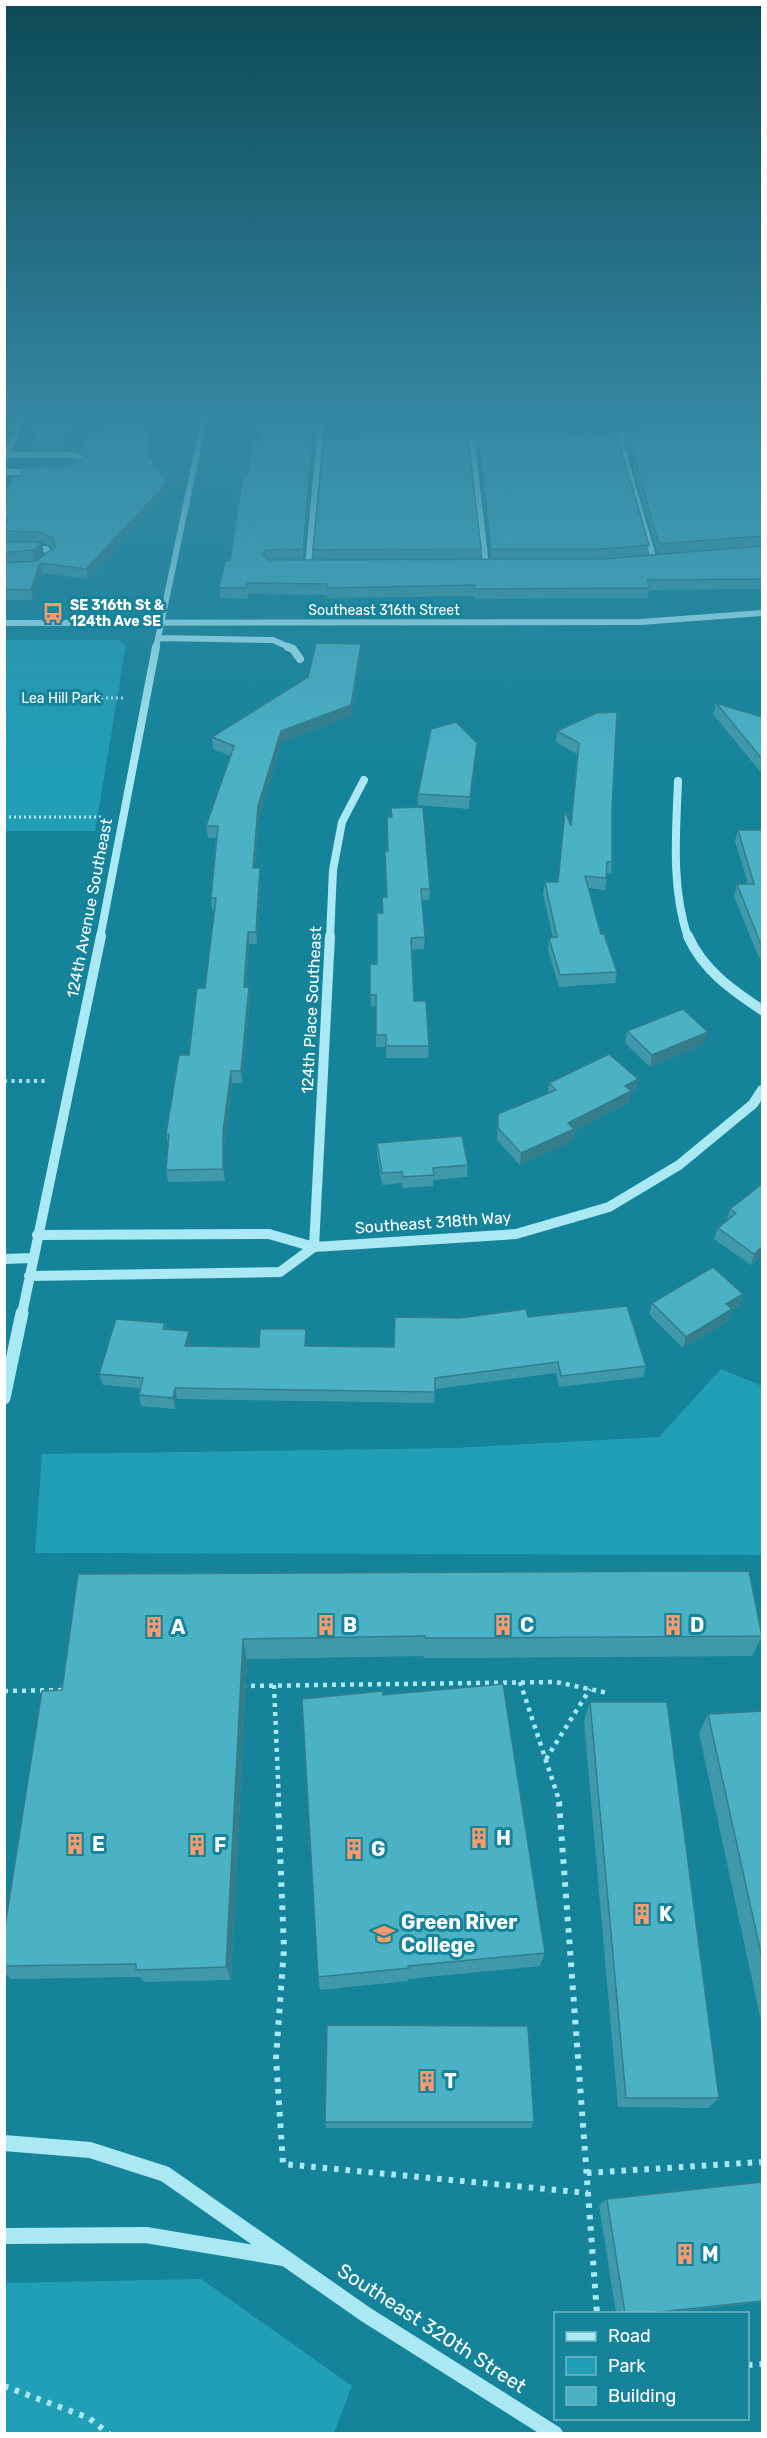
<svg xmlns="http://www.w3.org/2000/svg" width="767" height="2438" viewBox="0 0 767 2438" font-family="Rubik,sans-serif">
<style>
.green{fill:#219fb6}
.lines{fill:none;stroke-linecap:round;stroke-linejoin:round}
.path-far3{stroke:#aae8f3;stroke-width:3;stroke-dasharray:2 3;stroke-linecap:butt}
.path-far2{stroke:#aae8f3;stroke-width:4;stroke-dasharray:3 4.5;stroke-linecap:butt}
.path-far1{stroke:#aae8f3;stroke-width:4.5;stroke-dasharray:4 5;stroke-linecap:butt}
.path{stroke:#aae8f3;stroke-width:6;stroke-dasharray:4.5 7;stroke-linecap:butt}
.minor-far4{stroke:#aae8f3;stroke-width:6}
.minor-far3{stroke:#aae8f3;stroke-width:8}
.minor-far2{stroke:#aae8f3;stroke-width:10}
.minor-far1{stroke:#aae8f3;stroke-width:13}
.minor{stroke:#aae8f3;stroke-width:16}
.wall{fill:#4099aa;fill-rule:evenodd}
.shaded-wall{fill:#347d8b}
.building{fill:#4bb2c6;stroke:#347d8b;stroke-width:1.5}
.labels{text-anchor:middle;stroke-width:6;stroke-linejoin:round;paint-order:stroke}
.far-poi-label{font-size:14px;font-weight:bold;fill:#fff;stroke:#15849b;text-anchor:start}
.far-street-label{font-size:14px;fill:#fff;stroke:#15849b}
.far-park-label{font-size:14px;fill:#fff;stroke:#15849b}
.street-label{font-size:16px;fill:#fff;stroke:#15849b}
.near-poi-label{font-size:20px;font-weight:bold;fill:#fff;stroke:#15849b;text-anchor:start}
.near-street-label{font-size:20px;fill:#fff;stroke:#15849b}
</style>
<rect width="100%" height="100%" fill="#15849b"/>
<path class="green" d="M5,640h113l8,5 -31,186h-90z
M721,1369l41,17v169l-727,-2 7,-99 412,-6 205,-11z
M201,2279l151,107 -18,47h-329v-150z"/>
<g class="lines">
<path class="path-far3" d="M4,654l3,1
M96,698h30
M4,817h99"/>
<path class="path-far2" d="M4,1081h45"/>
<path class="path-far1" d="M520,1682l40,121
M274,1685l5,118
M242,1686l314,-4 52,11
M4,1691l63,-1
M546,1759l44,-70"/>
<path class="path" d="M278,1802l6,146 -8,110 7,106 305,29
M559,1802l38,512
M587,2173l175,-11
M748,2365l14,-1
M4,2386l85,32 20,16"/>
<path class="minor-far4" d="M619,437l35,123
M604,438l35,-4
M454,442h36
M472,442l14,123
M6,455h67l11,4v4l-6,5
M4,459l16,-35
M4,472h29
M4,547l42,2 6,7 -6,6
M308,565l13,-141
M4,623l636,-1 122,-9
M159,638l114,2 18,8
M156,648l47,-224"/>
<path class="minor-far3" d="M288,647l5,2 7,10
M678,781c-2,53 -7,106 10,157
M100,938l56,-291
M330,938l3,-68 9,-48 22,-42"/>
<path class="minor-far2" d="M688,936c15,34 44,54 74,74
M37,1235l232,-1 45,13 202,-13 93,-27 70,-42 74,-61 9,-14
M314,1247l16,-311
M4,1259l28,-1
M29,1276l251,-4 34,-25
M22,1314l79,-378"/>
<path class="minor-far1" d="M4,1398l18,-85"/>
<path class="minor" d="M4,2143l86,7 75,24 200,140 190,120
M4,2236l142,-1 137,23"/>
</g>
<path class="wall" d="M116,424h40l-8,30 19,29 1,10 -80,86 -46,-6 -9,27h-29v-58h2l-2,-6v-40l16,-19 47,-11 18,-8 1,-2 -4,-3 -2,-10zM36,542h5l13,6 -10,7 -2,-11z
M261,424h55l-13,136h11l-1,-10 168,-1 -1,10h11l-13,-113v-9l171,108 -2,10 11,-1 -33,-114 1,-10 136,-6v165l-113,1 -1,8 -173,1 -1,-3 -147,2v-3l-79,-1 -1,5 -27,-1 -1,-10 11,-27 18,-86 12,-35z
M325,424h354l-109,11 -245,3z
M74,430l-9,20h-30l-2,-10z
M361,655l-10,61 -69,26 -23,75 -4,51 6,11 -4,65h-8l-3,43h3l1,12 -8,84h-10l-7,60v38l-57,1 -2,-12 2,-24 -2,-12 23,-79 16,-67 9,-78h-2l-1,-12 5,-60h-8l-2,-12 25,-70 -18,-7 -1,-12z
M716,703l46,14v57l-49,-60z
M596,713l16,94v55l-1,12 -4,-1 -2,17 -17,-2 13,46 16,38 -2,11 -56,4 -11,-37 1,-12h4l-10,-44 2,-12h12l14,-57 6,-71 -21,-12 1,-11z
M476,755l-7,54 -51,-4v-11z
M738,830h24v130l-4,-4 -24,-60 3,-12h11l-13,-43z
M385,851h3l42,38 -1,11 -7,1 3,36 -1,12 -12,1 2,51 15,45 -1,12h-42v-11h-10v-41l-5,1 -1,-43h7l6,-51 -1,-16h4z
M627,1031l78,13 -55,23 -25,-24z
M638,1079l-3,12 -4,2 -2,10 -55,28 -1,10 -53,24 -23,-25 1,-26 50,-21 1,-10z
M377,1143l91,22 -1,12 -34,3v6l-30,2 -1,-5 -20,2 -5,-31z
M762,1184v71l-11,10 -37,-26 4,-11 9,-8 3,-11z
M743,1294l-4,12 -7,4 -4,11 -45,27 -34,-34 3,-11z
M528,1317l118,49 -3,11 -84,10 -3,-14 -121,16 -1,14 -257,-4 -2,10 -34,-3 -2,-11 1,-7 -37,-3 -4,-11 66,-51 1,6 25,13 -1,4 69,1 47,-18v17l88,1 66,-29z
M78,1574l684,62 -10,20 -274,2h-54l-1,-2 -176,3 -16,321 -87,2 -4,-5 -129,2 -7,-7v-39l58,-243z
M383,1695l162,258 -5,13 -132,13v2l-88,9 -2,-13z
M590,1702l129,396 -11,10 -90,-1 -34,-386z
M762,1711v315l-63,-293 9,-19z
M325,2122h209l-3,6h-205z
M762,2182v120l-99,11h-47l-17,-108 8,-6z"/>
<path class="shaded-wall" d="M71,424h3v6l-9,20 -2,-10z
M152,424h4l-9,36 -1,-10z
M314,424h2l-13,136v-11z
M581,424h98l-109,11 1,-10z
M167,483l1,10 -80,86 -2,-10z
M42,544l2,11 -9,6 -2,-11z
M40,563l2,10 -9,27 -2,-10z
M361,644v11l-10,61 -69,26 -23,75 -5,62 -1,-11 5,-62 23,-75z
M477,743l-1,12 -7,54 1,-12z
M260,868l1,11 -4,65 -1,-12z
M248,932l1,12 -4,55 -1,-12z
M249,987l1,12 -8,84 -1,-12z
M708,1032l-3,12 -55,23 2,-12z
M231,1071l1,12 -7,60v38l-2,-12v-38z
M638,1079l-3,12 -4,2 -2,10 -55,28 -1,10 -53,24 1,-12 104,-67z
M762,1247v8l-11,10 3,-11z
M743,1294l-4,12 -7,4 -4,11 -45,27 3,-11 40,-33z
M189,1331l2,11 -4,16 -2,-12z
M175,1388l2,11 -2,10 -2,-11z
M243,1639l4,20 -16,321 -5,-13z"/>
<path class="building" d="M39,424h32l-8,16h-30z
M116,424h36l-6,26 21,33 -81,86 -46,-6 -9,27 -27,-1v-26l32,-2 19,-14 -2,-9 -14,-6 -35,-1v-2l4,-11h-4v-22l9,-19h7l3,-10 44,-1 18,-8 3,-9 -8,-6z
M261,424h53l-11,125 -37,1 -3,5 5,5 334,-1 160,-13v33l-115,1 3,8 -175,1v-4l-148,3v-4l-80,-1 -1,5h-27l6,-27h5l13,-86h5l5,-35h7z
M325,424h256l-10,1 -246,3z
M690,424h72v112l-103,8 -33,-114z
M616,432l33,113 -47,4h-111l-13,-112 93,-1z
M468,437l13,112 -168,1 11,-111z
M4,542h32l6,2 -9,6 -29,3z
M316,643l45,1 -10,61 -70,26 -23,75 -5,62h7l-4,64h-8l-4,55h5l-8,84h-10l-8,60v38l-57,1 3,-36h-3l13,-79h10l8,-67h8l11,-90h-5l7,-72h-12l28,-80 -22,-9 96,-60z
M716,703l46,14v42z
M617,712l-5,95v55h-5l-1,16 -21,-2 16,58h3l13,38 -57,3 -11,-37 8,-1 -12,-55h13l7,-71 6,15 8,-83 -22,-12 39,-18z
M456,722l21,21 -7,54 -52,-3 13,-65z
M423,807l7,82h-9l4,48 -14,1 3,63h12l3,45h-43v-11h-10v-40h-6v-31h7v-51h6l-1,-16h5l-2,-46h3l-1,-34h5l-1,-9z
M738,830h24v116l-1,-1 -24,-61h17z
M683,1009l25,23 -56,23 -25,-24z
M609,1054l29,25 -13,7 6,5 -63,32 6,6 -53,24 -23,-25v-14l58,-24 -7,-7z
M462,1136l6,29 -35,3 1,7 -31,2 -1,-5 -20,1 -5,-30z
M762,1184v63l-8,7 -36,-26 18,-15 -6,-4z
M713,1267l30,27 -17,10 6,5 -46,28 -34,-34z
M627,1306l19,60 -85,10 -3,-14 -123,16v14l-260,-4 -2,10 -34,-3 4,-17 -44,-4 17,-55 49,4 -2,6 26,2 -4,15 74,1 1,-18h46l-1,17 89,1 1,-30 65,1 66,-9 2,8z
M749,1571l13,65 -281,2h-56v-2l-182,3 -17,328 -90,3v-6l-132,2v-33l38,-242 20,-1 16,-116z
M503,1684l42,269 -137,13 1,2 -91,9 -16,-278 81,-8v4z
M590,1702h77l52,396h-93z
M762,1711v247l-54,-244z
M327,2025l201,1 6,96h-209z
M762,2182v119l-112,12h-25l-18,-114z"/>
<linearGradient id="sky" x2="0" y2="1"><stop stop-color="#0c4955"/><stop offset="0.55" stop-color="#3588a4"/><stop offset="1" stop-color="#3588a4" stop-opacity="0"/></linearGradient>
<rect width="767" height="766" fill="url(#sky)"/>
<defs>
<symbol id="bus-bare" viewBox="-9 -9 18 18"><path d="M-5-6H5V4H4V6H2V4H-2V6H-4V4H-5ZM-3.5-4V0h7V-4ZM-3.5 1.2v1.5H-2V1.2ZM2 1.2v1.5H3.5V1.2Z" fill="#ff9b6c" stroke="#15849b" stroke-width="2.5" paint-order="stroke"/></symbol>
<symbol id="building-bare" viewBox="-9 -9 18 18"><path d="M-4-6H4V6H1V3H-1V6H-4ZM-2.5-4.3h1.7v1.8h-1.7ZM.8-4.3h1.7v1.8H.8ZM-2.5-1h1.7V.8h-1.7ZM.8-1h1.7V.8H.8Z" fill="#ff9b6c" stroke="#15849b" stroke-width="2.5" paint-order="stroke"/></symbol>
<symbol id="university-bare" viewBox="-9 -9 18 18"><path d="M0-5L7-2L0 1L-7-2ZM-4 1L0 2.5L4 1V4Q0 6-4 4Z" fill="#ff9b6c" stroke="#15849b" stroke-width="2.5" paint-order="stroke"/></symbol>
</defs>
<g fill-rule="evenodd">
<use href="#bus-bare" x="38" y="598" width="30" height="30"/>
<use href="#building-bare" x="311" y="1610" width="30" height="30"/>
<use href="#building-bare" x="488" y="1610" width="30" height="30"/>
<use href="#building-bare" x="658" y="1610" width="30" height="30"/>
<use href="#building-bare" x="139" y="1612" width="30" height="30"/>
<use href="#building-bare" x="464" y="1823" width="30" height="30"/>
<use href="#building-bare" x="60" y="1829" width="30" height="30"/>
<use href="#building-bare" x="182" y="1830" width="30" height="30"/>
<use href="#building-bare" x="339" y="1834" width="30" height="30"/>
<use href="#building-bare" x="627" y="1899" width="30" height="30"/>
<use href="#university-bare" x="369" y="1919" width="30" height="30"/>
<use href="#building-bare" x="412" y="2066" width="30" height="30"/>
<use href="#building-bare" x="670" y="2239" width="30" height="30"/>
</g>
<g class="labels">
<g class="far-poi-label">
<text x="70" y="610">SE 316th St &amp;<tspan x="70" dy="16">124th Ave SE</tspan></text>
</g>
<g class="far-street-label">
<text x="384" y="615">Southeast 316th Street</text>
</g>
<g class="far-park-label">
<text x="61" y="703">Lea Hill Park</text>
</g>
<g class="street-label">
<text transform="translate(89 908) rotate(-79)" y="6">124th Avenue Southeast</text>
<text transform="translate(311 1010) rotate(-87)" y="6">124th Place Southeast</text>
<text transform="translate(433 1222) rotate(-4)" y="6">Southeast 318th Way</text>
</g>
<g class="near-poi-label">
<text x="343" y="1632">B</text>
<text x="520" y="1632">C</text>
<text x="690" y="1632">D</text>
<text x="171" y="1634">A</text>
<text x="496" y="1845">H</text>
<text x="92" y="1851">E</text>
<text x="214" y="1852">F</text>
<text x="371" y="1856">G</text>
<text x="659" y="1921">K</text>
<text x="401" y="1929">Green River<tspan x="401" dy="23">College</tspan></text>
<text x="444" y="2088">T</text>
<text x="702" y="2261">M</text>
</g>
<g class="near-street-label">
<text transform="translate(432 2328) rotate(33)" y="7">Southeast 320th Street</text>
</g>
</g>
<rect width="767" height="2438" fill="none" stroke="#ffffff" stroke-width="12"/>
<rect x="554" y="2312" width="195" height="108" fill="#15849b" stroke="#73b5c3" stroke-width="1.5"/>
<rect x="566" y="2332" width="30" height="9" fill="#aae8f3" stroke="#73b5c3" stroke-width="1.5"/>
<text x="608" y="2342" font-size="18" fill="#ffffff">Road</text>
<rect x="566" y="2357" width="30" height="18" fill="#219fb6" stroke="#73b5c3" stroke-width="1.5"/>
<text x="608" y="2372" font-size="18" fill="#ffffff">Park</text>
<rect x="566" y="2387" width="30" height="18" fill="#4bb2c6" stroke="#73b5c3" stroke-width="1.5"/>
<text x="608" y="2402" font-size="18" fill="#ffffff">Building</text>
</svg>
